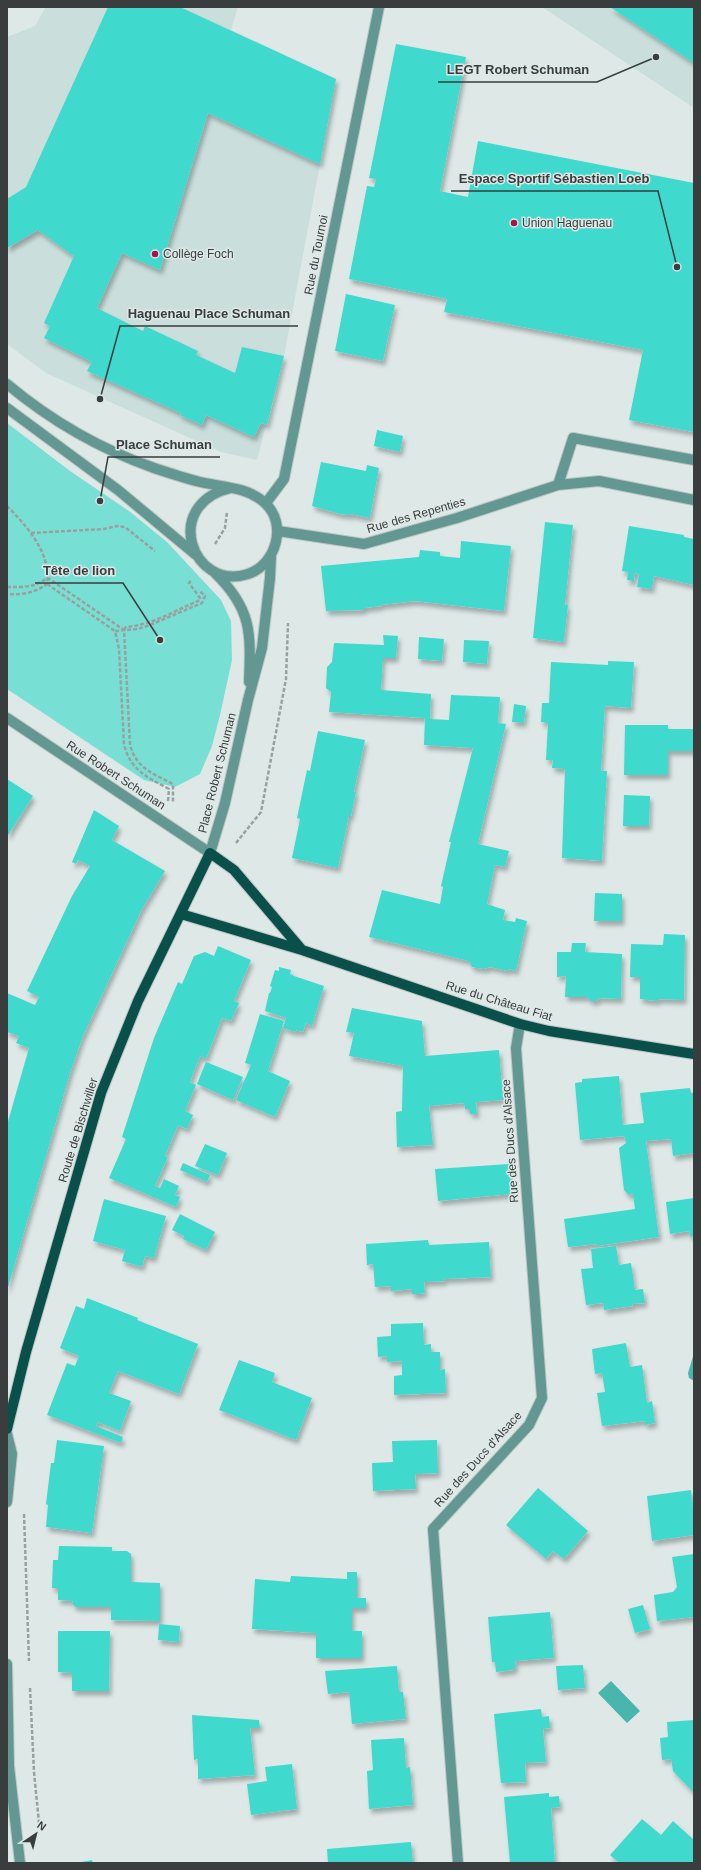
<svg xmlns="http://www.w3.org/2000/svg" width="701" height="1870" viewBox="0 0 701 1870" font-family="Arial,sans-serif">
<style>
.built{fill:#cadedb}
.green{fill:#78dfd5}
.water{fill:#48b6ad}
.building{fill:#40d9ce;filter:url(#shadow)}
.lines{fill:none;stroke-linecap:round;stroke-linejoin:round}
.minor-casing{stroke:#bcc6c5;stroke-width:12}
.major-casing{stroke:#bcc6c5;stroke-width:12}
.path{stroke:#99a1a0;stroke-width:2.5;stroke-dasharray:4 2;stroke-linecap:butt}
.minor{stroke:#639792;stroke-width:10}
.major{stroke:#094f4a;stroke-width:10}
.poi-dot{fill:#a8144a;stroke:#dde8e7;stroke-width:1.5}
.labels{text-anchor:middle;stroke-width:3;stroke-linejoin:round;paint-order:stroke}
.poi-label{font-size:12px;fill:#393d3d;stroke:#dde8e7;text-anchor:start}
.street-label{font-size:12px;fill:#393d3d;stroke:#dde8e7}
.leader{fill:none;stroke:#393d3d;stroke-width:1.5}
.callout-dot{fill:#393d3d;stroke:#dde8e7;stroke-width:1.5}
.callout-label{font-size:13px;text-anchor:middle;font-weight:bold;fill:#393d3d;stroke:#dde8e7;stroke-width:3;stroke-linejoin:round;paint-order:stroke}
</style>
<defs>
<filter id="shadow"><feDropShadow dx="2.5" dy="4.5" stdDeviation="2" flood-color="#0004"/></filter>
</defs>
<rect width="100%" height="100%" fill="#dde8e7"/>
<path class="built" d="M46,7h192l-7,23 105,49 -52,277 -27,104 -36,-8 -175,-79 -39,-29v-307l28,-11z
M542,7h152v101z"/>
<path class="green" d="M7,423l63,48 59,40 38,31 54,58 10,21 1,39 -12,55 -8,31 -12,28 -25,13 -31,-7 -137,-91z"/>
<path class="water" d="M694,1353v28l-5,-3 -1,-5z
M611,1681l29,30 -13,12 -29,-30z"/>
<path class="building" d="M108,7h72l156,72 -16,85 -112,-51 -48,157 -38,-17 -25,55 46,23 2,-5 53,25 -2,4 39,18 7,-26 42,9 -17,69 -6,-2 -7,14 -48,-22 -4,10 -22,-10 1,-2 -94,-42 5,-9 -48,-24 6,-12 -6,-3 30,-67 -36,-26 -31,18v-49l19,-12z
M610,7h84v56z
M396,44l70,13 -26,134 28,6 10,-56 216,42v249l-65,-12 14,-70 -199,-38 3,-13 -98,-20 18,-93 7,1 2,-8 -7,-1z
M346,294l49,11 -12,56 -48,-10z
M377,430l26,6 -3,16 -26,-6z
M321,462l45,9 1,-6 12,3 -9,50 -19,-4v1l-11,-1 -28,-8z
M545,522l28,3 -8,80h3l-4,37 -31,-4z
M629,526l55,9v2l10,2v46l-40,-9 -2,13 -15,-2 2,-13 -4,-1 -1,8 -7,-1 1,-8 -6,-1z
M461,541l50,5 -7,65 -89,-10 -35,4 1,1 -17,2v2l-38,1 -5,-45 98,-9 1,-7 20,2v4l20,2z
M383,635l15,1 -2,22h-13l-2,32 50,4 -1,25 19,1 2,-25 49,2 -2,26 8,1 -28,120 31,7 -4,16 -10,-2 -8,39 18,6 -2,10 12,2 1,-4 11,3 -11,50 -7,-2 -1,2 -18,-4 -6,2 -12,-2 -3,-6 -100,-24 13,-47 58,14 3,-17 -2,-1 10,-44h-2l24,-94 -49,-3 1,-27 -96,-6 2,-20 -5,-4 1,-21 5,-5 2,-19 50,2z
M419,637l25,2 -2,22 -24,-2z
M464,640l25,1 -2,23 -24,-2z
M608,661l26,1 -3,46 -26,-2 -4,65h6l-5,90 -40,-3 3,-89 -13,-1 1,-8h-7l2,-37 -7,-1 1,-19h7l2,-41 57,3z
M514,704l12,2 -2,17 -12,-1z
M625,725h43v4h26v22h-26v24h-44z
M318,731l47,9 -11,52h2l-5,24h-2l-11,52 -46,-10 8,-39 -3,-1 10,-48 3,1z
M7,779l26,17 -26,41z
M624,795l26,1 -1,30h-26z
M94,810l25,16 -7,14 53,31 -23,38 -59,127 -13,37 -63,218v-166l22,-77 -13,-5 3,-7 -12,-4v-39l28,12 4,-8 -12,-6 45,-95 18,-30 -12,-6 -2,4 -4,-2z
M595,893l27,1v27h-28z
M664,934l21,1 -1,65 -25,-1 -2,2 -17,-2v-22h-10l1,-33 32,1z
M572,943h14l-1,9 37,2 -1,45 -21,-1 -4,3h-5l-4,-4h-22l1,-21 -9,1v-25h14z
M218,946l33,14 -17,41 5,2 -8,18 -9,-3 -16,41 -6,-3 -10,26 6,3 -11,26 8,4 -6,14 -9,-4 -13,31 3,1 -13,29 5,2 4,-9 15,7 -4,9 5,2 -4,10 -67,-29 17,-39 -4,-2 32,-99 24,-56 4,2 12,-28 11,-4 9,4z
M279,967l12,3 -1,4 4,2 30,10 -12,40 -6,-3 -3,9 -7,-2v2l-13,-4 3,-10 -21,-7 4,-18h1l2,-6 -2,-1 5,-16 4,1z
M352,1008l70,13 3,35 74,-6 4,50 -27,2 1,12h-7v-5h-5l-1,-6 -35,3 4,39 -36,2 -1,-35 6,-1 1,-45 -54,-10 5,-23 -8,-1z
M260,1014l24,7 -16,50 22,10 -15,36 -39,-17 15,-35 -6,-2z
M206,1062l37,15 -10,23 -36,-16z
M619,1076l4,49 21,-2 -4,-30 50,-5 1,5h3v60l-21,3 -2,-17 -25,2 13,96 -62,9v-2l-29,3 -4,-28 71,-10 -2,-15 -4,1 -5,-5 -5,-42 7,-5 -2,-7 -44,4 -5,-57 7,-1v-3z
M205,1144l22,9 -9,22 -23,-9z
M183,1163l27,12 -3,7 -27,-12z
M509,1164l2,30 -73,7 -3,-32z
M694,1198v38l-4,1 -1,-6 -19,3 -4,-32z
M104,1199l62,17 -12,42 -9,-2 -3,11 -20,-6 3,-11 -32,-9z
M180,1214l35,18 -9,18 -23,-11 1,-3 -12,-6z
M428,1240l1,5 60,-3 2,35 -47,2 1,2 -21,1 1,11 -7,1h-6v-5l-21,2v-5l-16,1 -2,-23 -6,1 -1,-21z
M616,1246l3,19 12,-2 4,27 8,-1 2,14 -13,1 1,2 -29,4 -1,-7 -17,2 -5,-36 12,-1 -2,-19z
M87,1298l51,20 -1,2 61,24 -19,50 -61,-23 -9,22 22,8 -11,30 -22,-9 -2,4 27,11 -2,6 -74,-28 20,-52 8,3 4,-10 -19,-8 16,-42 8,3z
M423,1323l1,22 7,-1v8h9v18l5,-1 1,24 -52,2v-19l8,-1v-14l-15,1v-6l-9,1 -1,-20 14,-1v-12z
M626,1343l4,24 12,-2 5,38 5,-2 3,22 -10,2v-4l-43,5 -5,-33 8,-1 -3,-19 -7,1 -3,-25z
M239,1360l36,13 -3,9 40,16 -16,42 -77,-30z
M57,1440l47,6 -12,87 -46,-6 2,-22 -2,-1 5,-41h3z
M437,1440l1,33 -23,1 1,15 -43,2 -1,-28 21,-1 -1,-21z
M538,1488l50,43 -24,28 -11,-8 -7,8 -40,-34z
M691,1490l3,26v19l-42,6 -5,-45z
M59,1546l53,1v4h15l4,3v28l29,1v38l-49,-1v-13h-35l-4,-3 1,-3 -15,-1v-12h-6l1,-28h5z
M694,1554v63l-37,4 -3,-26 19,-3 4,-5 -5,-30z
M347,1572h10v26h9v10h-14v23h10v27h-46v-25l-64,-4 3,-50 35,3 1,-6 56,3z
M643,1605l7,24 -15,4 -7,-24z
M550,1612l4,46 -39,3 1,6 -3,3 -17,2 -1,-10h-3l-4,-45z
M159,1624l21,2 -1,16 -21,-2z
M58,1631h52l-1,60h-37v-18l-14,-1z
M583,1665l2,23 -27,2 -2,-24z
M397,1666l2,26h4l3,27 -54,5 -3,-32 -21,2 -3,-23z
M541,1709l1,8 7,-1 1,12 -7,1 3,33 -21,1 1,19 -25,1 -7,-69z
M192,1715l67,5 1,8h-10l5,47 -57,4v-20l-4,1z
M694,1720v73l-21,-22 -2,-12 -9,1 -2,-22 8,-1 -1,-15z
M404,1738l2,30 4,-1 3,38 -44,4 -2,-38 6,-1 -2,-30z
M292,1764l5,45 -46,6 -4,-31 20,-3 -2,-14z
M549,1793v4l10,-1 1,11 -9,1 4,55h-45l-6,-66z
M642,1819l19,16 12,-14 21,19v23h-75l-9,-8z
M411,1842l2,21h-85l-1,-14z
M92,1860l1,3h-12v-1z"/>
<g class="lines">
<defs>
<path id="minor" d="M7,384c43,36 93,65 147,84 15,5 30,10 46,14 22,5 48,5 65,21 23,21 11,62 -17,71 -56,18 -87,-70 -17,-86
M7,408l111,82 78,65
M558,485l41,-4 95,19
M266,503l18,-24 95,-472
M278,531l86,13 93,-26 101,-33 15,-47 121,22
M215,573c37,36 36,60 34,109
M7,718l203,135 15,-50 23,-103 14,-52 8,-70 1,-21
M7,1434l5,20 -5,48
M7,1664l2,102 11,97
M458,1863l-25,-334 96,-104 13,-27 -26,-350 4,-24"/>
<path id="major" d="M181,914l121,36 218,74 29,7 145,23
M7,1429l19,-77 75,-259 37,-92 72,-148 24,17 68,80"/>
</defs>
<use href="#minor" class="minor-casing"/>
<use href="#major" class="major-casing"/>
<path class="path" d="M7,506c19,19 45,48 40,78 -12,9 -25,11 -40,10
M31,533l73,-4 13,-3 8,1 30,24
M215,544l10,-16 2,-16
M47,584l68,47
M7,587h17l11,-2 13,-7 76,52 6,114c5,24 24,30 43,40v19
M124,630l2,-3c26,-2 50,-17 74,-27v-2l-11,-15 2,-3
M168,801l1,-12c-22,-12 -39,-19 -45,-45l-5,-95 -4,-18 23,-2 12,-4 52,-22 3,-7 -6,-6
M236,843l25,-31 25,-133 2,-56
M24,1514l5,147
M30,1688l4,84 5,51"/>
<use href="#minor" class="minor"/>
<use href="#major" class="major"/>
</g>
<g class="poi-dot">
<circle cx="514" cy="223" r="4"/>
<circle cx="155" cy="254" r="4"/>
</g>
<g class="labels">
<g class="poi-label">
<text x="522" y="227">Union Haguenau</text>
<text x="163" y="258">Collège Foch</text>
</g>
<g class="street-label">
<text transform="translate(316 255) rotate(-79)" y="4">Rue du Tournoi</text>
<text transform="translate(416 515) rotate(-16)" y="4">Rue des Repenties</text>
<text transform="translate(217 773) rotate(-76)" y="4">Place Robert Schuman</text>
<text transform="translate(116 775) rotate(33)" y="4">Rue Robert Schuman</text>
<text transform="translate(499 1001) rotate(17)" y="4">Rue du Château Fiat</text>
<text transform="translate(78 1130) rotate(-73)" y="4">Route de Bischwiller</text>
<text transform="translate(510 1141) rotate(-94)" y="4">Rue des Ducs d'Alsace</text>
<text transform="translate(478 1459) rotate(-48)" y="4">Rue des Ducs d'Alsace</text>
</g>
</g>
<path class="leader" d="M656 57L597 82H438M677 267L658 191H451M100 399L120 326H298M100 501L108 457H220M160 640L123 583H35"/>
<g class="callout-dot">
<circle cx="656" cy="57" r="4"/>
<circle cx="677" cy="267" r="4"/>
<circle cx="100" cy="399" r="4"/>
<circle cx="100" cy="501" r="4"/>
<circle cx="160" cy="640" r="4"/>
</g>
<g class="callout-label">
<text x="518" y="74">LEGT Robert Schuman</text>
<text x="554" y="183">Espace Sportif Sébastien Loeb</text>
<text x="209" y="318">Haguenau Place Schuman</text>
<text x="164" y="449">Place Schuman</text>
<text x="79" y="575">Tête de lion</text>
</g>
<rect width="701" height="1870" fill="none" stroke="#393d3d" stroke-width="16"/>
<g transform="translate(36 1834) rotate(35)" stroke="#dde8e7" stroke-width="3" paint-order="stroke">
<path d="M0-3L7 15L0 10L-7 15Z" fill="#393d3d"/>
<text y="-6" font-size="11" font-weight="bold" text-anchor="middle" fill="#393d3d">N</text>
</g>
</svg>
